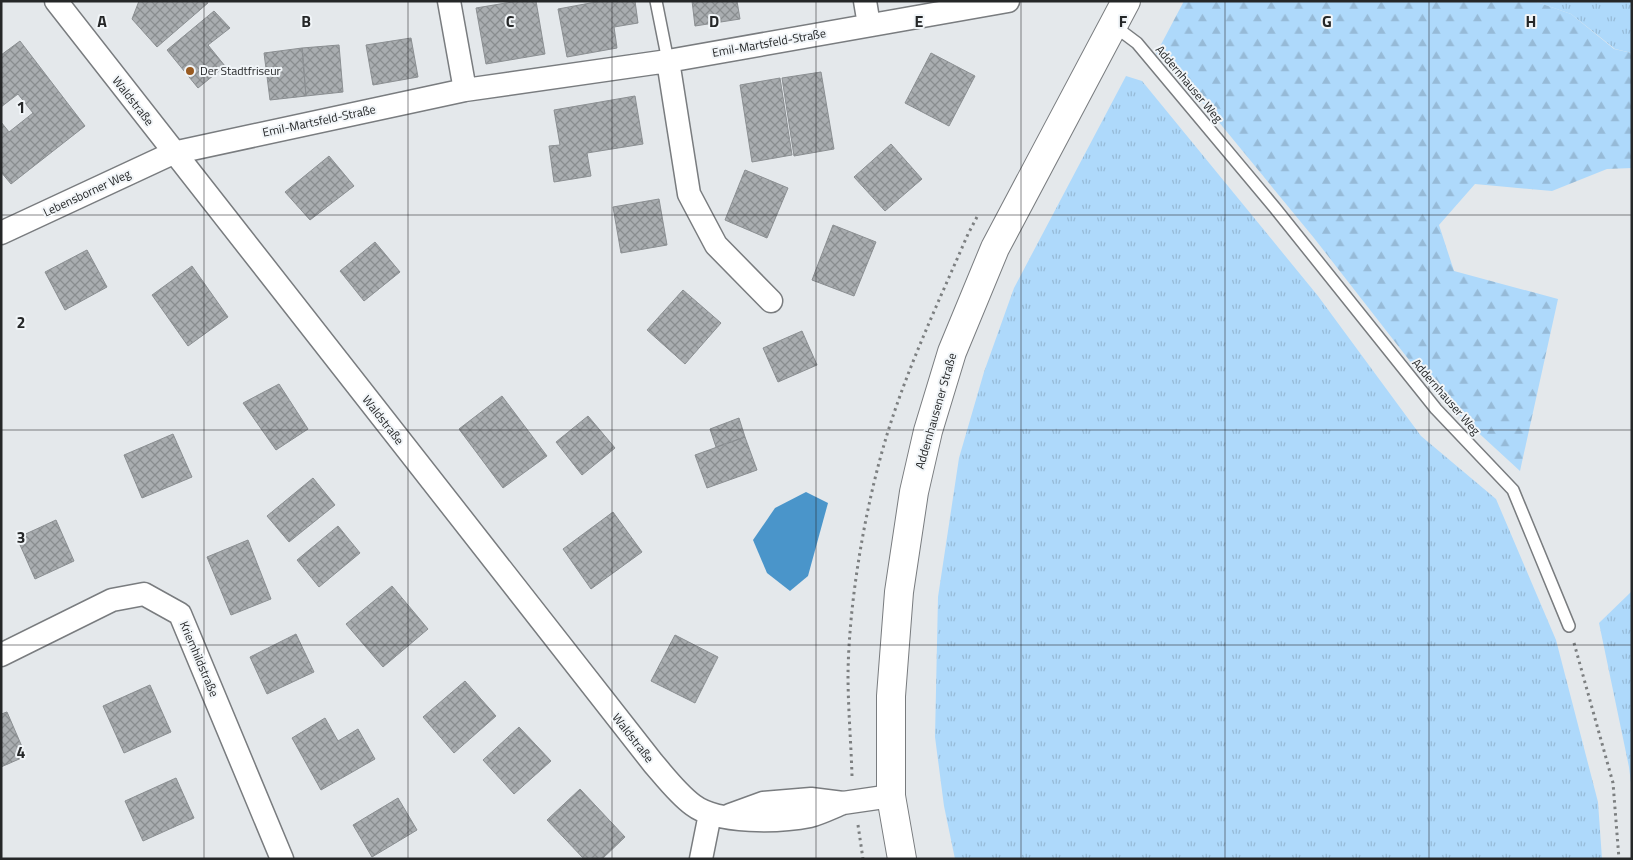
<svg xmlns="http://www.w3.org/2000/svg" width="1633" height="860" viewBox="0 0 1633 860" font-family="'Titillium Web',sans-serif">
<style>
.grass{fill:url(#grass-tufts)}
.forest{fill:url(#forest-firs)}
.water{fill:#4a95ca}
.building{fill:url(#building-cross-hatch);stroke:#8b8f92}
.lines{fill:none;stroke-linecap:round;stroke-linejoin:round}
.service-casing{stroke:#797c7f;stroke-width:14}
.minor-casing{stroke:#797c7f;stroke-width:25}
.tertiary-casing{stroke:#797c7f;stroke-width:30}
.path{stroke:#7c7f80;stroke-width:3;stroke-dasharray:2.5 4;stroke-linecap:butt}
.service{stroke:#fff;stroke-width:11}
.minor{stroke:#fff;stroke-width:22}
.tertiary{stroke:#fff;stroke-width:28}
.grid{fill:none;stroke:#252728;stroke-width:1;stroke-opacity:0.55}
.poi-dot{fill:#985a20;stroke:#f1f5f8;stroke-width:2}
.labels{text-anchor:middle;stroke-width:4;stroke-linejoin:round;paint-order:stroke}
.street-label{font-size:12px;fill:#252728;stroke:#f1f5f8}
.poi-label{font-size:12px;fill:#252728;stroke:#f1f5f8;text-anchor:start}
.grid-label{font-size:16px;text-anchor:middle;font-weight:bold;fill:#252728;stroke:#f1f5f8;stroke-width:4;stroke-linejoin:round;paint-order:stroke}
</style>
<defs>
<pattern id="grass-tufts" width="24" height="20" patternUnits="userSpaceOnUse" patternTransform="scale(1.25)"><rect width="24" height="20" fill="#aed9fb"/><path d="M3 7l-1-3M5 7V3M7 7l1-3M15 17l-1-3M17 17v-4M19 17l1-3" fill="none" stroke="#96bad7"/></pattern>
<pattern id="forest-firs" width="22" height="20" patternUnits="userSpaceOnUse" patternTransform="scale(1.25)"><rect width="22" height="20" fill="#aed9fb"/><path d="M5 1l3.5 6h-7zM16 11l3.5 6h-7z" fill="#96bad7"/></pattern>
<pattern id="building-cross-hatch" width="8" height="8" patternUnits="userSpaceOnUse" patternTransform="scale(1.25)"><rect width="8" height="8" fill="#a9adb0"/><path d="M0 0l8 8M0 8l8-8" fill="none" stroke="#898d8f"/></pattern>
</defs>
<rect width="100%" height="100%" fill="#e4e8eb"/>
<path class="grass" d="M1534,1h98v52l-17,-4 -44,-35z
M1126,76l16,5 176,215 103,140 75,63 60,141 42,162 4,57h-647l-11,-53 -9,-69 3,-140 21,-139 25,-86 30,-84z
M1632,591v200l-3,-24 -30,-144z"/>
<path class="forest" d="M1184,1h350l37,13 43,35 18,4v115l-25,1 -55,22 -77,-7 -36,41 15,46 104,28 -38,172 -86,-79 -120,-154 -110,-134 -48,-50z"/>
<path class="water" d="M806,492l22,11 -20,73 -18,15 -23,-18 -14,-33 22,-32z"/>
<path class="building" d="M139,1h68l1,2 -51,44 -25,-28z
M518,1h18l9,53 -59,10 -10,-56z
M601,1h34l3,22 -24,4 3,21 -50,9 -9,-48z
M692,1h45l3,18 -45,7z
M214,11l16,17 -22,17 17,21 -27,22 -31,-38z
M411,38l7,39 -45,8 -7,-40z
M20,41l65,85 -74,58 -10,-12v-50l8,10 24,-19 -15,-19 -17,13v-52z
M339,45l4,47 -37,4 -4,-48z
M302,48l4,48 -36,4 -6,-47z
M931,53l44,23 -26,50 -44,-23z
M821,72l13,77 -40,7 -12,-78z
M780,78l12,77 -40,7 -12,-77z
M635,96l8,48 -56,9 4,23 -37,6 -5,-36 11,-1 -6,-35z
M891,144l31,35 -37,32 -31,-34z
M329,156l25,30 -44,34 -25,-28z
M745,170l43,18 -21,50 -42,-18z
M659,199l8,46 -46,8 -8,-46z
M833,225l43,17 -22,54 -42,-16z
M375,242l25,30 -36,29 -24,-30z
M87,250l20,37 -42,23 -20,-38z
M192,266l36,51 -40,29 -36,-51z
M683,290l38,33 -36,41 -38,-34z
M802,331l15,34 -39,17 -15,-34z
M279,384l29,45 -32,21 -33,-47z
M502,396l45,60 -44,32 -44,-59z
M588,416l27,32 -33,27 -26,-33z
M739,418l6,19 -29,10 -6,-18z
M173,434l19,43 -50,21 -18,-43z
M745,437l12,33 -50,18 -12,-33z
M313,478l22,27 -46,37 -22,-26z
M613,512l29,40 -51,37 -28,-40z
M56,520l18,41 -39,18 -18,-41z
M338,526l22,27 -41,34 -22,-27z
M248,540l23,59 -40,16 -24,-58z
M392,586l36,43 -45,38 -37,-43z
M296,634l18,38 -47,22 -17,-37z
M675,635l43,22 -23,46 -44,-22z
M465,681l31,35 -42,37 -31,-36z
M150,685l21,47 -47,21 -21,-47z
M7,712l19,44 -25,11v-53z
M325,718l13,23 20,-12 17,30 -54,31 -29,-52z
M519,727l32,34 -37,33 -31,-34z
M176,778l18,40 -51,23 -18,-40z
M580,789l45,48 -23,22h-18l-37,-39z
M398,798l19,32 -45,27 -19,-32z"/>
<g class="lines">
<defs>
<path id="service" d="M656,1l12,60
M1113,25l24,18 138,165 161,201 77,81 56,136"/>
<path id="minor" d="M56,1l597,762c13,15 25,31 40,42 25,19 87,17 117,11 11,-3 23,-9 33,-13
M449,1l16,89
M865,1l4,24
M668,61l21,133 27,51 55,56
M1,233l172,-80 292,-63 203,-29 340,-60
M1,655l111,-55 32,-6 36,20 102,245
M730,815l33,-12 48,-4 32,4 48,-7
M701,859l9,-45"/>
<path id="tertiary" d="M902,859l-11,-63v-100l8,-104 15,-100 14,-61 24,-79 43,-104 131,-247"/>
</defs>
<use href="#service" class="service-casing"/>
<use href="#minor" class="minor-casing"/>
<use href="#tertiary" class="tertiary-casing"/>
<path class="path" d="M1574,643l39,140 6,76
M852,776c-1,-34 -4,-68 -4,-102 1,-73 17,-166 38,-236 21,-70 53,-137 82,-204l10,-19
M858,825l5,34"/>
<use href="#service" class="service"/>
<use href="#minor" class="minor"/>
<use href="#tertiary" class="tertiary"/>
</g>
<path class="grid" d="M204,1v858M408,1v858M612,1v858M816,1v858M1021,1v858M1225,1v858M1429,1v858M1,215h1631M1,430h1631M1,645h1631"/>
<circle class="poi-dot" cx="190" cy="71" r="5"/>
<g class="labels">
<g class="street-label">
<text transform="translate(769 43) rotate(-10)" y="4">Emil-Martsfeld-Straße</text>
<text transform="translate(1189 84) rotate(50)" y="4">Addernhauser Weg</text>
<text transform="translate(133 101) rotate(52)" y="4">Waldstraße</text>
<text transform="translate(319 121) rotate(-12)" y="4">Emil-Martsfeld-Straße</text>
<text transform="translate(87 193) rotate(-25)" y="4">Lebensborner Weg</text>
<text transform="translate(1446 397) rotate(49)" y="4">Addernhauser Weg</text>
<text transform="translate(936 411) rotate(-74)" y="4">Addernhausener Straße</text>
<text transform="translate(383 420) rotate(52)" y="4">Waldstraße</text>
<text transform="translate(199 659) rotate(67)" y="4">Kriemhildstraße</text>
<text transform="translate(633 738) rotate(52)" y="4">Waldstraße</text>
</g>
<g class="poi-label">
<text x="200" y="75">Der Stadtfriseur</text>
</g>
</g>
<g class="grid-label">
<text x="102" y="27">A</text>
<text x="306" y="27">B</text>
<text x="510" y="27">C</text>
<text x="714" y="27">D</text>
<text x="919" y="27">E</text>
<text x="1123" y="27">F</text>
<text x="1327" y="27">G</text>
<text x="1531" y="27">H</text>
<text x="21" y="113">1</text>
<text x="21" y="328">2</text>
<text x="21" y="543">3</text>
<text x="21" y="758">4</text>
</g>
<rect width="1633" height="860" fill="none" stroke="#252728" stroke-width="5"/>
</svg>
